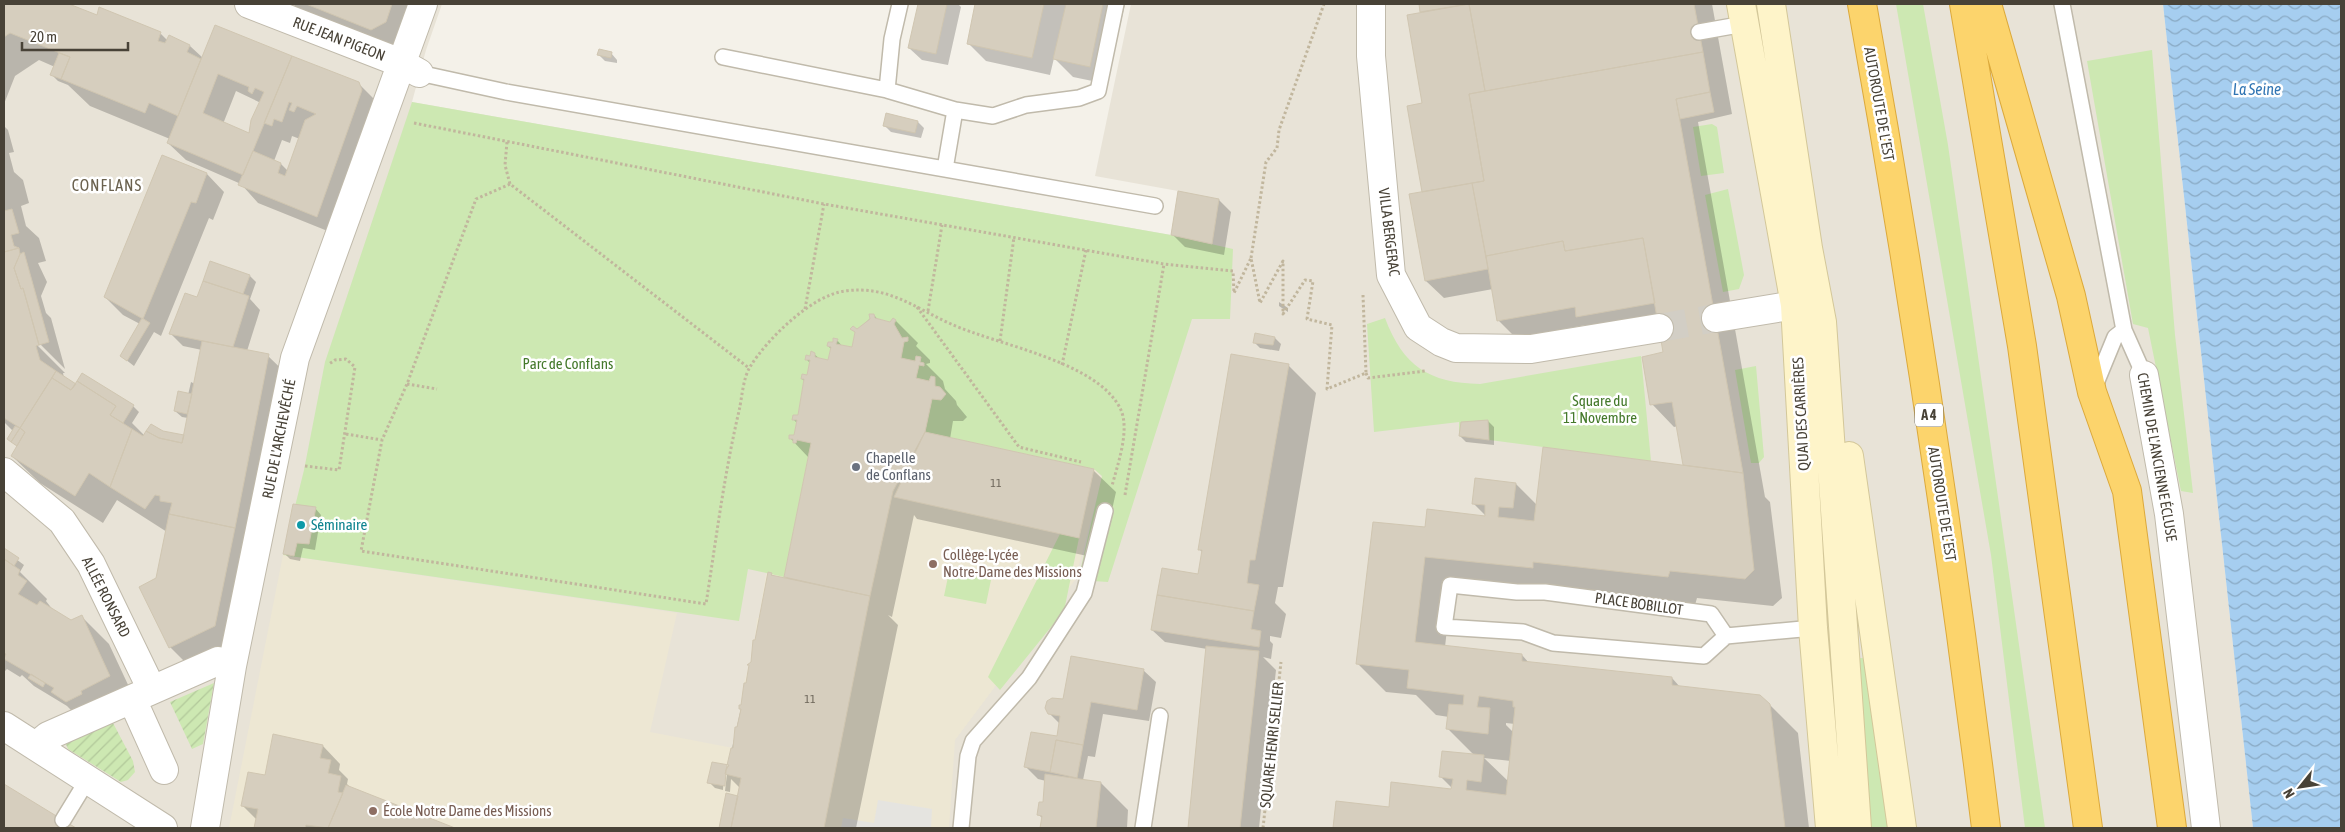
<svg xmlns="http://www.w3.org/2000/svg" width="2345" height="832" viewBox="0 0 2345 832" font-family="'Asap Condensed',sans-serif">
<style>
.residential{fill:#e8e3d7}
.education{fill:#ede7d3}
.green{fill:#cde8b2}
.garden{fill:url(#garden-furrows)}
.parking{fill:#e5e4e0}
.water{fill:url(#water-waves)}
.shadow{fill:#0003;fill-rule:evenodd}
.building{fill:#d6cebe;stroke:#d0c6b1;fill-rule:evenodd}
.lines{fill:none;stroke-linecap:round;stroke-linejoin:round}
.street-tunnel{stroke:#d2cec5;stroke-width:28;stroke-dasharray:28 14;stroke-linecap:butt}
.lane-casing{stroke:#c0baab;stroke-width:18}
.street-casing{stroke:#c0baab;stroke-width:30}
.secondary-casing{stroke:#d3c799;stroke-width:30}
.highway-casing{stroke:#dca93b;stroke-width:30}
.path{stroke:#c1b69d;stroke-width:3;stroke-dasharray:2.5 2.5;stroke-linecap:butt}
.lane{stroke:#fff;stroke-width:15}
.street{stroke:#fff;stroke-width:28}
.secondary{stroke:#fef4c9;stroke-width:28}
.highway{stroke:#fcd46c;stroke-width:28}
.worship-dot{fill:#6b7280;stroke:#fff;stroke-width:2}
.culture-dot{fill:#0f9aa8;stroke:#fff;stroke-width:2}
.education-dot{fill:#8d6e63;stroke:#fff;stroke-width:2}
.labels{text-anchor:middle;stroke-width:5;stroke-linejoin:round;paint-order:stroke}
.number-label{font-size:12px;fill:#6c6559}
.shield{fill:#fff;stroke:#7f7b73;stroke-width:1}
.shield-label{font-size:14px;font-weight:bold;fill:#484237}
.street-label{font-size:15px;fill:#484237;stroke:#fff}
.park-label{font-size:15px;fill:#44792b;stroke:#fff}
.worship-label{font-size:15px;fill:#5b616d;stroke:#fff;text-anchor:start}
.culture-label{font-size:15px;fill:#0d838f;stroke:#fff;text-anchor:start}
.education-label{font-size:15px;fill:#785e54;stroke:#fff;text-anchor:start}
.water-label{font-size:16px;font-style:italic;fill:#3175b3;stroke:#fff}
.neighbourhood-label{font-size:16px;letter-spacing:1px;fill:#6a614e;stroke:#fff}
</style>
<defs>
<pattern id="garden-furrows" width="10" height="10" patternUnits="userSpaceOnUse" patternTransform="scale(1.25)"><rect width="10" height="10" fill="#cde8b2"/><path d="M-1 1l2-2M0 10L10 0M9 11l2-2" fill="none" stroke="#b2c89a"/></pattern>
<pattern id="water-waves" width="16" height="10" patternUnits="userSpaceOnUse" patternTransform="scale(1.25)"><rect width="16" height="10" fill="#a6cef0"/><path d="M0 5q4-4 8 0t8 0" fill="none" stroke="#89a9c3"/></pattern>
</defs>
<rect width="100%" height="100%" fill="#f4f1e9"/>
<path class="residential" d="M4,4h438l-16,46 -14,52 759,133 7,-44 -83,-15 36,-172h1032l90,824h-2249z"/>
<path class="education" d="M869,314l27,6 12,17 8,19 5,1 3,6 5,18 2,-5 4,1 11,17 -5,6 153,69 8,8 -27,103 -120,160 -6,88h-720l54,-273 394,58 -27,119 83,16 2,-21h2l4,-18h-2v-4h2l3,-22 5,-17 -2,-1 4,-3 2,-22 2,-1 2,-21h2l7,-44 6,-1 12,4 27,-134 -14,-3 -1,3h-3l-4,-4 4,-24h4l7,-36h-3l1,-5 5,1 -1,-20 5,-4 4,2 16,-6 -4,-1 1,-4 25,-16 4,3 13,-10z"/>
<path class="green" d="M1896,4h27l25,141 97,683h-20l-34,-273z
M2152,50l23,285 18,158 -12,-2 -33,-163 -15,-4 -46,-263z
M412,102l759,133 62,14 -3,70h-38l-84,263 -30,-2 24,-104 -8,-7 -169,-37 7,-33 9,1 5,-6 -6,-7 -5,-1v-9l-4,-1 -2,5 -13,-3 3,-13 5,1v-3l-4,-1 1,-5 -5,-1 -1,5 -14,-3 3,-16 4,-1v-4l-6,1 -8,-14 2,-4 -3,-1 -3,3 -15,-4 -1,-4h-5l1,5 -13,10 -4,-3 -2,3 4,3 -3,15 -16,-3 1,-5 -4,-1v4h-5l-1,4 4,1 -3,13 -13,-3v-4l-3,-1 -2,4 -4,-1 -1,4 5,1 -3,15 -5,-1 -1,5h3l-6,36 -6,5h5l-3,15h-5v4h4v4h3l1,-3 14,3 -27,134 -36,-8 -9,52 -456,-66 21,-85 21,-108z
M1712,124l5,3 7,46 -23,3 -8,-49z
M1728,189l16,86 -5,14 -16,3 -18,-97z
M1385,318c18,48 44,65 95,66l161,-28 10,105 -192,-25v-14l-85,10 -7,-108z
M1756,366l8,91 -5,6h-8l-16,-93z
M1060,534l19,4 -15,73 -64,79 -12,-13z
M949,572l42,8 -5,24 -42,-8z
M1856,658h7l2,4 25,166h-23z"/>
<path class="garden" d="M214,683l-11,61 -11,5 -22,-47z
M101,722l12,1 20,38 2,11 -7,8 -7,2 -53,-33 -4,-9z"/>
<path class="parking" d="M878,800l54,9 -1,19h-90l2,-10 31,5z"/>
<path class="water" d="M2163,4h178v824h-88z"/>
<path class="shadow" d="M4,4h62l32,13 62,16 8,8 1,-4 21,9 13,12 155,25 18,18 -41,133 -77,-31 -17,-19 -55,-24 -18,-17 2,-4 -80,-33 -22,-21 -10,-4 -6,-6 3,-8 -16,-7 -24,16 -11,28zM236,91l25,12 -12,32 -26,-11zM292,136l8,3 -12,32 -7,-7 -7,-3 8,-21 8,3z
M293,4h122l-12,36 -14,7 -89,-36z
M919,4h39l3,3 -13,58 -26,-5 -13,-12z
M977,4h148l-18,80 -34,-7 -19,-19 -4,17 -64,-14 -18,-18z
M1420,4h292l20,110 -34,8 67,375 5,5 12,96 -9,8 -76,-8 -2,7 -243,-21 -7,63 77,8 7,8 143,15 8,9 90,18 28,28 11,95h-474l2,-26 53,6 64,-18 -13,-13 33,-22 -26,-26 1,-12 -13,-2 -20,-20 -30,-3 -28,-28 68,-136 61,-11 -14,-14 43,-19 21,21 148,-38 -7,-41 -4,1 -22,-23 13,-51 -6,-31 -64,12 -9,-9 -70,13 -17,-17 -6,-32 -49,9 -18,-17 -3,-268zM1506,723l9,1 -1,9 -8,-8zM1484,758l27,3 -3,20z
M611,53l6,7v3l-12,-2 -6,-6z
M918,122l6,6 -3,10 -30,-6 -6,-6z
M4,126l4,4 6,22 -5,1 5,19 9,8 6,23 -8,3 5,20 13,12 7,23 -8,2 9,19 -6,14 5,17 5,5 14,51 -29,-29 -2,2 31,31h-2l1,5 12,7 57,21 6,6 -7,11 12,12 18,-3 23,4 3,-18 -6,-1 -7,-6 13,-16 3,-13 4,2 7,-34 -19,-4 -12,-12 27,-36 7,-17 45,-5 6,6 -6,17 10,11 -13,41 21,5 28,27 -63,260 -45,22 -18,-18 -13,-68 10,-47 -50,-32 -14,23 -63,-40 -28,-27 6,-9 -10,-8 5,-8 -9,-9z
M163,157l44,17 17,18 -11,28 -4,-2 -48,118 -7,-4 -20,34 -13,-10 19,-32 -17,-9 -18,-18z
M1219,200l12,12 -7,43 -39,-8 -12,-12z
M1279,302l9,6v4l-9,-6z
M874,315l5,6 11,3 3,-4 3,1 22,22 -2,3 14,14v3l-4,1 17,17 2,8 11,12 1,4 10,12 -4,4h-10l-3,18 143,31 23,22 -15,67 -184,-40 -3,-4 -22,102 -4,-2 10,10 -42,203h-136l7,-33 12,3 1,-10 -9,-9 -1,13 -5,-1 2,-17 -3,-2 -1,18 -8,-2 -6,-6 19,-16 43,-192 4,3 14,3 -4,-4 24,-118 -19,-20 5,-1 3,-13 -5,-5 6,-3 6,-34 -3,-3 6,-3 2,-13 -4,-4 8,-5 6,5 9,2 3,-11 -4,-4 9,-6 6,7 10,1 3,-15 -4,-4 5,1z
M1275,338l6,6 -2,7 -19,-3 -6,-6z
M1288,365l28,28 -33,194h-5l-3,16 11,11 -5,24 -11,-2v5l3,3 -2,15 -8,-2 13,13 -17,158h-70l18,-179 -42,-7 -13,-12 48,-55 3,-22 -4,-4z
M1488,421l6,6v18l-28,-3 -6,-6z
M315,508l6,7 -6,35 -12,-2 -3,13 -10,-2 -6,-6z
M4,550l20,15 -4,7 27,27 -1,2 7,9 18,11 11,-4 27,27 28,60 -56,16 -14,-14 -33,-20 -12,-11 -2,2 -13,-8 -3,3z
M1143,670l13,12 -7,39 -46,-7 -8,43 -7,-1 -5,24 18,3 27,27 -1,18h-85l1,-9 -4,-4 5,-11 2,-23 -8,-2 -12,-12 32,-29 2,-14 -11,-11 15,-12z
M323,746l17,18 -1,6 9,9 -1,5 4,4 101,40h-196l1,-8 -15,-15 24,-28z
M4,785l70,43h-70z"/>
<path class="building" d="M4,4h65l28,11 2,-8 62,25 -3,9 7,2 4,-8 21,10 -3,7 14,7 -23,57 -29,-13 -4,10 -84,-34 9,-22 -60,-24 -6,4z
M306,4h86l-6,18 -15,8z
M918,4h29l-11,50 -28,-6z
M975,4h69l-12,54 -65,-14z
M1066,4h37l-13,63 -37,-8z
M1419,4h49l-48,8z
M1469,4l16,87 -16,3 15,87 -62,11 -15,-86 15,-3 -15,-88z
M1469,4h225l9,48 -218,39z
M215,25l77,31 -49,119 -76,-32zM218,74l31,13 -1,4 4,3 3,-6 9,4 -13,28 -2,13 -46,-20z
M599,49l13,3 -1,6 -14,-3z
M1703,52l7,40 -34,7 67,374 -60,-8 -11,-63 -22,3 -8,-48 21,-5 -20,-114 -78,13 -2,-10 -77,15 -14,-73 12,-2 -15,-87z
M59,53l11,4 -9,22 -11,-4z
M292,56l67,26 3,8 -45,127 -79,-32 15,-34 28,12 -3,10 7,3 20,-56 11,-6 -19,-8 -3,6 -5,-2 3,-7 -3,-1 -7,20 -8,-3 -2,7 -8,-3z
M1710,92l4,20 -34,7 -4,-20z
M886,113l32,8 -3,12 -32,-7z
M162,155l45,18 -11,30 -5,-1 -48,117 -39,-22z
M1472,183l16,86 -63,12 -16,-87z
M1178,191l41,8 -7,45 -41,-9z
M12,209l7,24 -8,2 3,11 5,2 -15,4v-41z
M1643,238l12,65 -79,14 -1,-10 -78,14 -11,-65 77,-15 2,10z
M19,248l1,6 -6,14 7,21 2,-1 16,57 -3,1 4,14 16,11 -36,57 -16,-10v-166z
M24,252l25,90 -10,3 -16,-57 -2,1 -7,-21 6,-14z
M210,261l40,14 -7,19 -40,-13z
M203,281l46,15 -16,51 -64,-13 16,-41 12,4z
M869,314h5l1,4 15,4 3,-4 3,2 -2,4 8,14 6,-1v4l-4,1 -3,16 14,3 1,-5 5,1 -1,5 4,1v3l-5,-1 -3,13 13,3 2,-5 4,1v9l5,1 6,7 -5,6 -9,-1 -7,33 -32,59 -23,105 -86,-19 27,-134 -14,-3 -1,3h-3v-4h-4v-4h5l3,-15h-5l1,-5h5l6,-36h-3l1,-5 5,1 3,-15h-5l1,-5 4,1 1,-5 4,2v4l13,3 3,-13 -4,-1 1,-4h5v-4l5,1 -2,5 16,3 3,-15 -5,-3 3,-3 4,3 13,-10z
M142,318l8,5 -23,38 -7,-5z
M1255,333l20,4 -2,8 -20,-2z
M202,341l67,13 -34,174 -66,-14 3,-11 -12,-2v-5l-5,-1 -10,14 -35,-22 22,-58 11,7 3,-5 13,7 23,5z
M1231,354l58,10 -34,196h-5l-3,23 12,2 -5,26 -97,-16 5,-27 36,6 4,-24h-4z
M56,371l20,13 -5,6 -19,-12z
M82,373l52,32 -11,18 -13,-8 6,-9 -39,-25z
M52,378l19,12 6,-9 39,25 -6,9 22,14 -22,58 -21,-14 -14,23 -64,-40 14,-24 -5,-4z
M178,391l14,3 -5,20 -13,-3z
M1488,420l1,20 -30,-4 2,-14z
M151,424l12,7 21,4 -2,8 -23,-5 -13,-7z
M15,426l5,2 -9,14 -4,-3z
M20,428l5,4 -8,14 -6,-4z
M925,432l169,37 -15,69 -185,-41z
M1543,447l200,26 11,97 -9,9 -75,-8 -2,6 -135,-15v6l-108,-11 -10,85 107,12v7l150,16v8l88,10 10,9 15,124h-452l3,-27 53,6 2,-25 60,7 2,-10 -14,-2 3,-26 42,4 -3,27 -14,-2 -1,10 40,5 9,-88h-2v-6l-34,-5 -2,11 13,1 -2,26 -42,-5 3,-25 14,1 1,-10 -57,-7 2,-18 -53,-6 17,-142 52,5 2,-18 58,7v-11l-13,-1 3,-26 41,5 -3,25 -14,-1 -1,10 36,4z
M293,504l23,3 -7,37 -12,-1 -3,13 -11,-2z
M169,514l66,14 -20,98 -46,22 -30,-61 17,-9z
M4,548l15,10 -5,8 -10,-7z
M4,559l16,11 -2,5 9,6 -9,13 19,11 3,-4 31,19 11,-5 28,61 -29,15 1,3 -16,8 -15,-10 3,-4 -50,-29 2,-5 -2,-2z
M768,572l4,1 -1,2 99,21 -46,232h-93l10,-50 -16,-4 6,-26h2l2,-21h2l4,-18h-2v-4h2l3,-22h2l3,-18h-2l4,-3 2,-22h2z
M1157,595l97,16 -3,18 10,2 -2,16 -108,-17z
M1206,646l53,5 -19,177h-52z
M1071,656l73,13 -7,41 -46,-8 -8,43 -27,-5 -6,32 -26,-5 7,-35 26,4 3,-20 -12,-2 -3,-6 2,-7 5,-3 11,1z
M31,674l14,9 -2,4 -15,-9z
M273,734l50,11 -3,13 11,2 -3,13 13,3 -3,16 5,1 -15,35 -22,-3 -1,3h-51l4,-19 -17,-3 7,-34 17,3z
M1056,740l27,5 -6,33 -27,-6z
M712,762l17,3 -3,5 -1,16 -18,-3z
M1045,774l56,8 -5,46h-56l2,-12 -5,-1 2,-13h4z
M4,784l72,44h-72z
M346,785l109,43h-127z
M726,793l12,3 -7,32h-12z"/>
<g class="lines">
<path class="street-tunnel" d="M1659,328l57,-10"/>
<defs>
<path id="lane" d="M2062,4l62,326 20,45
M1699,32l45,-8
M723,57l164,33 68,20 38,6 33,-11 53,-7 19,-7 18,-87
M419,73l87,19 649,114
M887,90l5,-51 8,-35
M945,169l10,-59
M2094,388l21,-51 9,-7
M1450,585l67,7h28l166,22 15,22 -22,20 -151,-13 -30,-11 -79,-5z
M1726,636l87,-8
M63,820l25,-41
M961,828l7,-72 5,-15 56,-63 55,-85 21,-82
M1143,828l17,-112"/>
<path id="street" d="M249,4l152,59 18,10
M1371,4v52l20,219 27,52 23,15 15,6 75,1 128,-21
M1716,318l79,-13
M2144,375l25,139 37,314
M4,472l58,49 29,43 61,126
M132,699l32,71
M4,726l159,102
M36,746l12,-10 170,-75 14,5
M205,828l27,-162 63,-308 128,-354"/>
<path id="secondary" d="M1741,4l54,301 18,323 17,200
M1771,4l37,244 14,74 35,506
M1849,456l53,372"/>
<path id="highway" d="M1862,4c49,273 90,548 124,824
M1964,4l58,342 66,482
M1987,4l84,292 21,96 35,99 45,337"/>
</defs>
<use href="#lane" class="lane-casing"/>
<use href="#street" class="street-casing"/>
<use href="#secondary" class="secondary-casing"/>
<use href="#highway" class="highway-casing"/>
<path class="path" d="M414,123l410,81 340,60 69,7 1,22 17,-35 9,45 23,-42v53l22,-34 8,1 -6,38 25,6 -5,64 39,-16 -3,-78
M507,142l-2,23 5,19 239,184
M510,184l-34,15 -69,185 -25,56 -21,111 345,53c10,-64 18,-129 33,-193 3,-13 4,-33 11,-44 17,-28 62,-72 95,-76 43,-6 70,17 106,33 46,21 145,37 169,84 11,21 -3,58 -8,78
M1251,258l15,-96 11,-14 2,-18 45,-126
M917,307l102,140 62,15
M805,309l19,-105
M928,311l14,-86
M1000,341l14,-104
M1062,365l24,-115
M1366,373l2,5 57,-7
M407,384l30,5
M346,434l36,6
M305,466l34,4 16,-103 -9,-8 -11,1 -6,4
M1125,495l39,-231
M1263,828l18,-166"/>
<use href="#lane" class="lane"/>
<use href="#street" class="street"/>
<use href="#secondary" class="secondary"/>
<use href="#highway" class="highway"/>
</g>
<circle class="worship-dot" cx="856" cy="467" r="5"/>
<circle class="culture-dot" cx="301" cy="525" r="5"/>
<g class="education-dot">
<circle cx="933" cy="564" r="5"/>
<circle cx="373" cy="811" r="5"/>
</g>
<g class="labels">
<g class="number-label">
<text x="996" y="487">11</text>
<text x="810" y="703">11</text>
</g>
<rect class="shield" x="1915" y="403.5" width="28" height="23" rx="4"/>
<g class="shield-label">
<text x="1929" y="420">A 4</text>
</g>
<g class="street-label">
<text transform="translate(339 39) rotate(21)" y="5">RUE JEAN PIGEON</text>
<text transform="translate(1879 104) rotate(80)" y="5">AUTOROUTE DE L’EST</text>
<text transform="translate(1389 232) rotate(83)" y="5">VILLA BERGERAC</text>
<text transform="translate(1801 414) rotate(-93)" y="5">QUAI DES CARRIÈRES</text>
<text transform="translate(279 439) rotate(-79)" y="5">RUE DE L'ARCHEVÊCHÉ</text>
<text transform="translate(2157 457) rotate(80)" y="5">CHEMIN DE L'ANCIENNE ÉCLUSE</text>
<text transform="translate(1942 504) rotate(81)" y="5">AUTOROUTE DE L’EST</text>
<text transform="translate(106 597) rotate(63)" y="5">ALLÉE RONSARD</text>
<text transform="translate(1639 604) rotate(8)" y="5">PLACE BOBILLOT</text>
<text transform="translate(1272 745) rotate(-84)" y="5">SQUARE HENRI SELLIER</text>
</g>
<g class="park-label">
<text x="568" y="369">Parc de Conflans</text>
<text x="1600" y="406">Square du<tspan x="1600" dy="17">11 Novembre</tspan></text>
</g>
<g class="worship-label">
<text x="866" y="463">Chapelle<tspan x="866" dy="17">de Conflans</tspan></text>
</g>
<g class="culture-label">
<text x="311" y="530">Séminaire</text>
</g>
<g class="education-label">
<text x="943" y="560">Collège-Lycée<tspan x="943" dy="17">Notre-Dame des Missions</tspan></text>
<text x="383" y="816">École Notre Dame des Missions</text>
</g>
<g class="water-label">
<text x="2257" y="95">La Seine</text>
</g>
<g class="neighbourhood-label">
<text x="107" y="191">CONFLANS</text>
</g>
</g>
<rect width="2345" height="832" fill="none" stroke="#484237" stroke-width="10"/>
<g transform="translate(2300 787) rotate(240)" stroke="#ffffff" stroke-width="4" paint-order="stroke">
<path d="M0-4L9 19L0 12L-9 19Z" fill="#484237"/>
<text y="-8" font-size="14" font-weight="bold" text-anchor="middle" fill="#484237">N</text>
</g>
<path d="M22 42v8h106v-8" fill="none" stroke="#484237" stroke-width="2.5"/>
<text x="30" y="42" font-size="15" fill="#484237" stroke="#ffffff" stroke-width="4" paint-order="stroke">20 m</text>
</svg>
